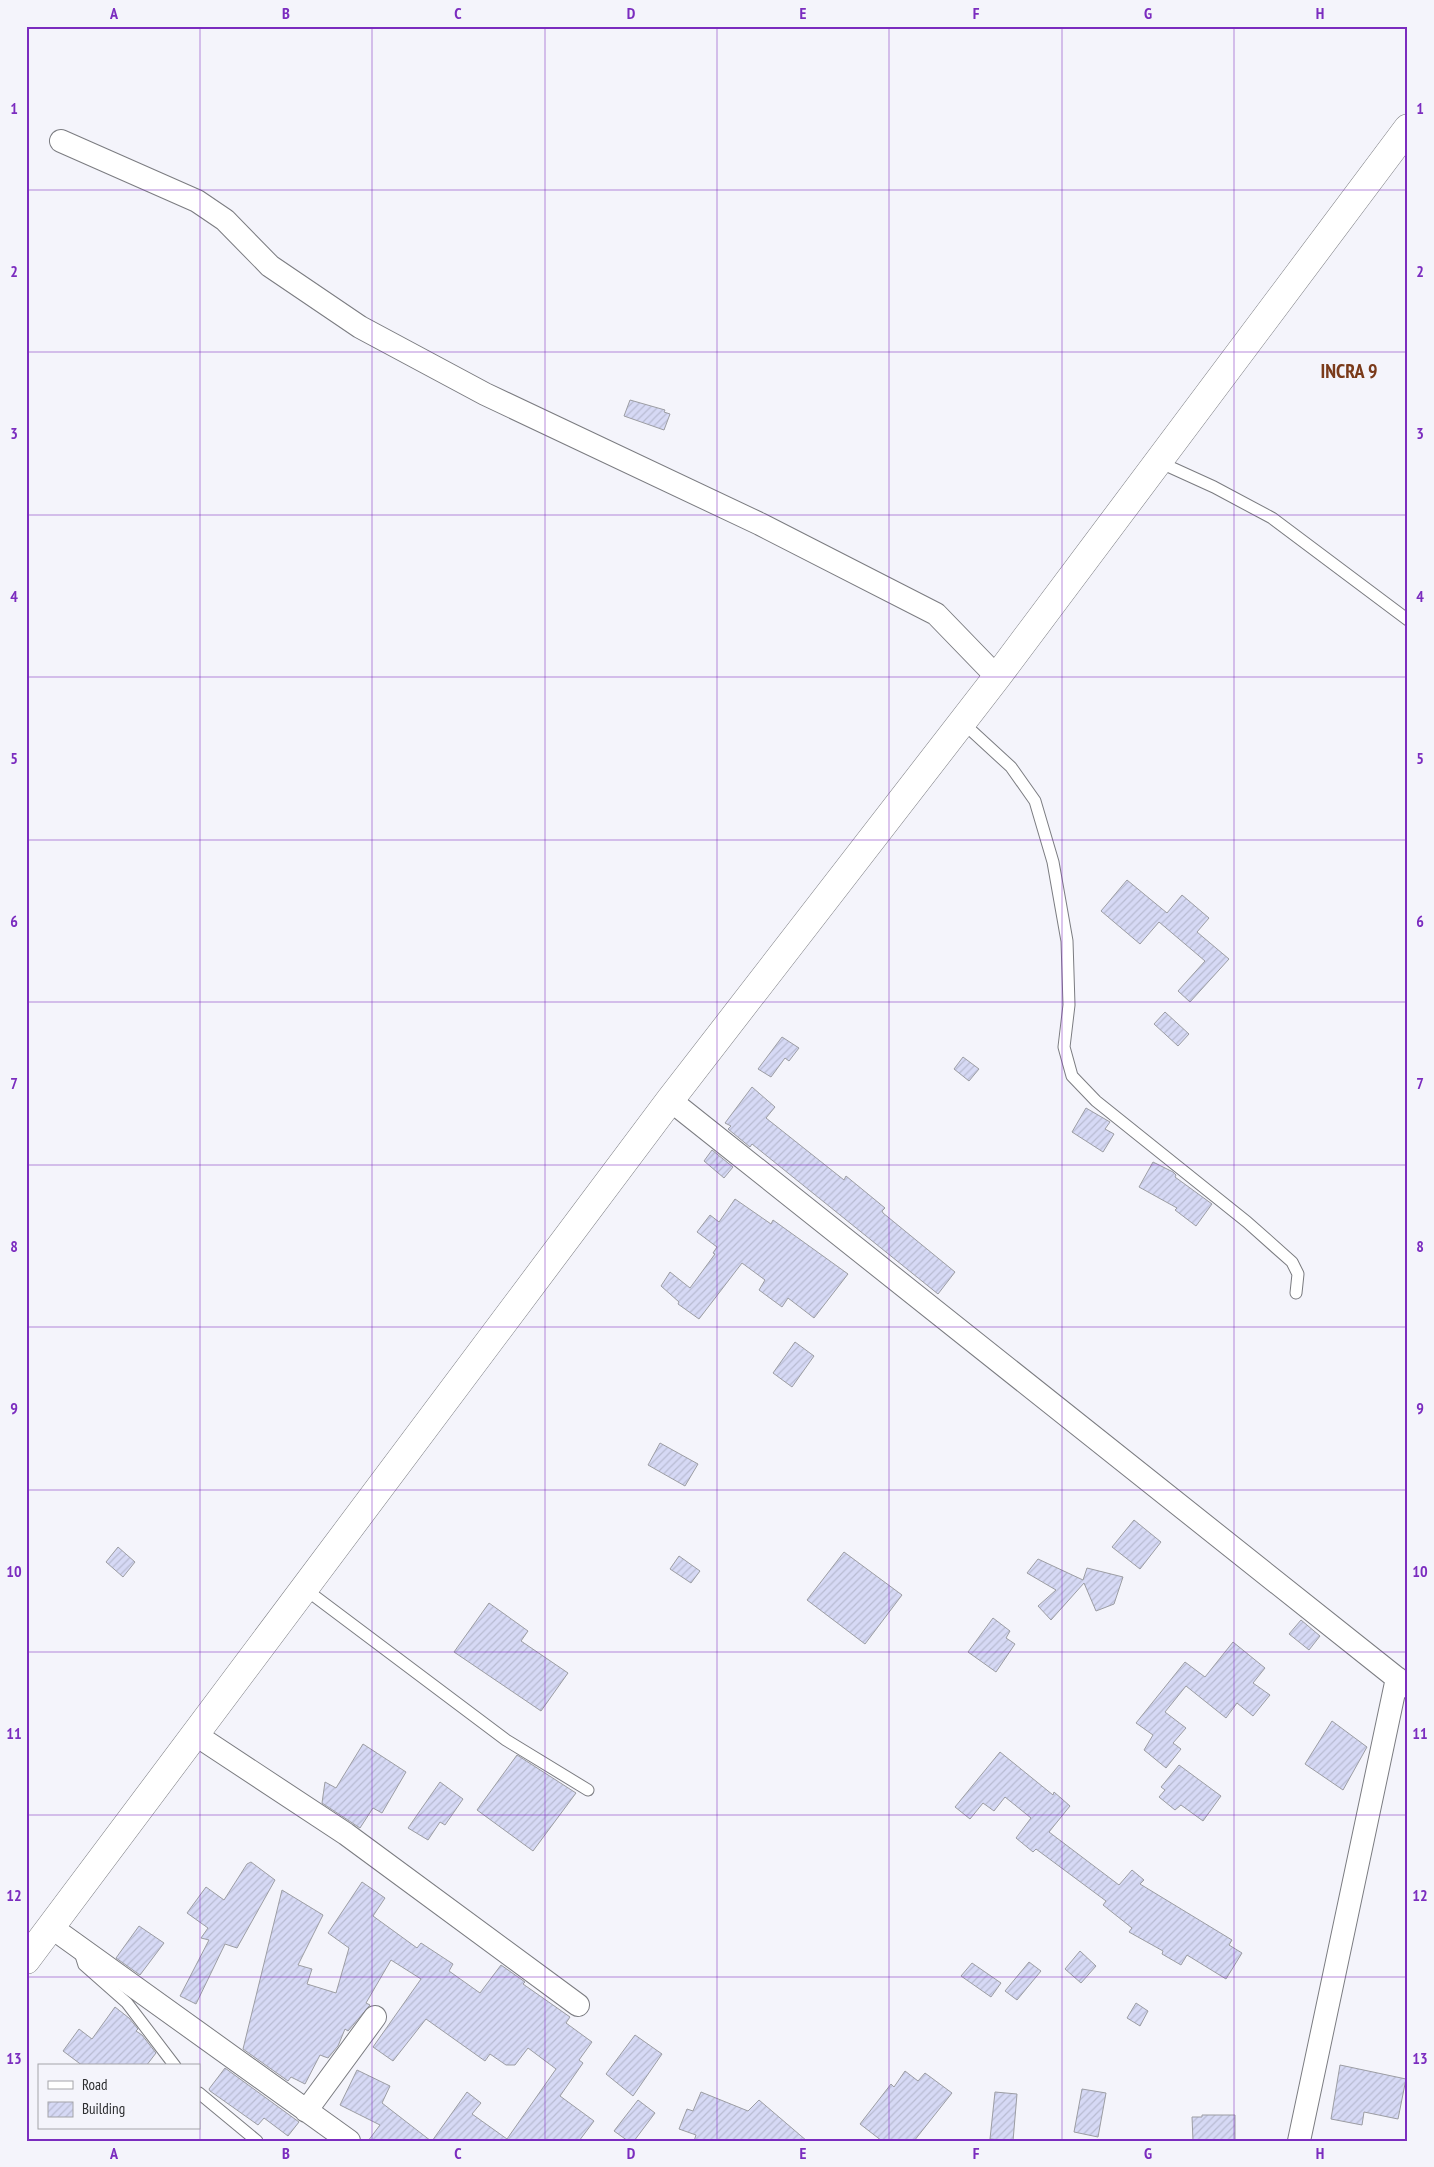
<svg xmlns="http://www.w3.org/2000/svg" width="1434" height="2167" viewBox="0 0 1434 2167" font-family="'PT Sans Narrow',sans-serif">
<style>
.building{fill:url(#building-hatch);stroke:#9c9da3}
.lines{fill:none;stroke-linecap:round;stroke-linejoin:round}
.service-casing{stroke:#7b7c81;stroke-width:13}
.minor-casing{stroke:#7b7c81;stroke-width:24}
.secondary-casing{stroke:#7b7c81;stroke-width:29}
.service{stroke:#fff;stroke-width:11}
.minor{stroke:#fff;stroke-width:22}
.secondary{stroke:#fff;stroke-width:28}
.grid{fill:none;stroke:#7b2cbf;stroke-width:1;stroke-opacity:0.55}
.labels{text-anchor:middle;stroke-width:4;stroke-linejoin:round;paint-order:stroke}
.neighbourhood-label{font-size:20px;font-weight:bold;fill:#7a3a1a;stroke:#f4f4fb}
.neatline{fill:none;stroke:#7b2cbf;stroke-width:2}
.grid-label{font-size:16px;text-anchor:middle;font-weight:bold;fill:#7b2cbf}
</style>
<defs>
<pattern id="building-hatch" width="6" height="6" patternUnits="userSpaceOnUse" patternTransform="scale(1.25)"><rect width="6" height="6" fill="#d6d9f5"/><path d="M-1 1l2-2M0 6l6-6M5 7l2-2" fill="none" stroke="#b8bbd2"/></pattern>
</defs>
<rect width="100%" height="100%" fill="#f4f4fb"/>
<path class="building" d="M630,400l35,10 -1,2 6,2 -6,16 -40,-14z
M1127,880l40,33 15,-18 27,23 -12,14 32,27 -39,43 -12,-11 27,-30 -46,-39 -19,22 -39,-33z
M1165,1012l24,22 -11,12 -24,-22z
M782,1037l17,11 -10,13 -4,-3 -14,19 -13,-8z
M963,1057l16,12 -10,12 -15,-12z
M752,1087l23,20 -9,11 78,62 2,-4 39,32 -3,3 1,2 72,59 -17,22 -186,-150 -2,3 -22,-18 3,-3 -6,-3z
M1086,1108l24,14 -5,7 9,5 -11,18 -31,-20z
M712,1150l21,17 -9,11 -20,-17z
M1153,1162l20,10 3,3 -1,2 37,27 -16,22 -21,-16 2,-2 -38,-21z
M735,1199l36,25 2,-4 75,54 -34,44 -26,-20 -6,9 -23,-17 6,-10 -23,-17 -43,56 -21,-15 1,-2 -18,-16 9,-14 20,16 25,-34 -2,-1 4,-6 -20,-15 13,-17 9,7z
M795,1342l19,14 -22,31 -19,-14z
M660,1443l38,21 -13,22 -37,-21z
M1134,1520l27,22 -21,27 -28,-22z
M118,1547l17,15 -12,15 -17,-15z
M844,1552l58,43 -37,49 -58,-44z
M679,1556l21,15 -9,12 -21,-14z
M1038,1559l45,21 4,-12 36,9 -9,27 -18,7 -12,-28 -33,37 -13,-14 18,-16 -29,-17z
M489,1603l39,28 -7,10 47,32 -27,38 -87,-59z
M993,1618l17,13 -4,7 9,6 -19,28 -28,-20z
M1301,1620l19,16 -11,14 -20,-16z
M1233,1642l32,26 -12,15 17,12 -17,21 -16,-13 -11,15 -40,-32 -21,26 21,16 -13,15 8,6 -15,19 -22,-18 9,-15 -17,-12 49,-61 20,15z
M1332,1721l35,26 -24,43 -38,-26z
M363,1744l43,28 -24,41 -9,-5 -13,20 -38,-25 3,-21 11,6z
M1000,1752l53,43 1,-3 16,14 -21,26 70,53 13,-15 12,10 -4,4 92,56 -3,5 13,8 -16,26 -39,-24 -6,10 -19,-11 1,-3 -34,-19 3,-4 -29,-23 3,-4 -70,-52 -3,3 -17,-14 15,-20 -26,-21 -11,14 -11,-8 -13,16 -15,-12z
M517,1755l59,38 -43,58 -56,-41z
M1179,1765l42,31 -18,25 -22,-16 -6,5 -16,-13 6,-7 -4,-3z
M440,1782l23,17 -18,26 -5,-3 -12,18 -20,-12z
M251,1862l24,18 -38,68 -12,-4 -29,60 -16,-8 29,-56 -8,-2 7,-10 -21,-15 19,-26 18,13 23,-36z
M362,1882l23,16 -12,18 44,32 4,-5 32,21 -4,7 31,22 21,-28 24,17 -2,2 47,33 -4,6 26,19 -13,18 4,3 -23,33 34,25 -15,20h-147l35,-49 14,11 -9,11 35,25 49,-70 -28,-21 -13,17h-9l-16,-11 -5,7 -59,-42 -33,42 -20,-14 48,-68 -30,-19 -25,43 4,2 -22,26 -3,-2 -7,17 -10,12 -8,-3 -15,29 -14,-7 -3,4 -45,-32 39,-159 41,25 -25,50 14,4 -5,15 29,9 13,-45 -21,-15z
M139,1926l25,17 -24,32 -24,-17z
M1080,1951l16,15 -15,17 -16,-14z
M1029,1962l12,9 -24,29 -12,-9z
M972,1963l29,20 -10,14 -30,-21z
M1136,2003l12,8 -8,15 -13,-8z
M115,2007l14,11 9,11 -2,2 6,4 14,18 -10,13h-63l-20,-15 16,-22 13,10z
M635,2035l27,19 -29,42 -27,-22z
M1340,2065l66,14 -8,40 -34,-7 -2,13 -31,-6z
M225,2068l74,54 -11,14 -24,-18 -6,7 -48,-34 -1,-2z
M357,2070l33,16 -8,17 49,38h-63l12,-16 -40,-20z
M905,2071l13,10 7,-8 27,20 -38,48h-32l-22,-17 31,-40 3,3z
M1082,2089l24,4 -8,44 -24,-5z
M701,2092l47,19 11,-11 48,41h-113l2,-6 -17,-6 8,-20 6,2z
M995,2092l22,2 -4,47 -23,-2z
M638,2100l17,13 -21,28h-6l-14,-10z
M1202,2115h33v26h-42l-1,-24h10z"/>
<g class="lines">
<defs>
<path id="service" d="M1159,462l55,25 58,31 136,102
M962,722l49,45 24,34 18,61 14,79 2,64 -5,42 8,29 24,25 151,121 45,40 6,12 -2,19
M305,1589l201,151 82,50
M79,1949l5,16 43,38 48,63
M199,2093l58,48"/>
<path id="minor" d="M61,141l136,60 28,19 45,46 90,61 125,67 275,130 176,90 61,63
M670,1100l738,587
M196,1735l150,99 232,171
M51,1927l298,214
M306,2111l69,-94
M1299,2141l98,-463"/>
<path id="secondary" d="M26,1960l644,-860 327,-423 411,-549"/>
</defs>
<use href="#service" class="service-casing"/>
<use href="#minor" class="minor-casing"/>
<use href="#secondary" class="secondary-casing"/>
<use href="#service" class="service"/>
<use href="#minor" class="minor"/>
<use href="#secondary" class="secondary"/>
</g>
<path class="grid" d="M200,26v2115M372,26v2115M545,26v2115M717,26v2115M889,26v2115M1062,26v2115M1234,26v2115M26,190h1382M26,352h1382M26,515h1382M26,677h1382M26,840h1382M26,1002h1382M26,1165h1382M26,1327h1382M26,1490h1382M26,1652h1382M26,1815h1382M26,1977h1382"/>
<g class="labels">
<g class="neighbourhood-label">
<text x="1349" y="378">INCRA 9</text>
</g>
</g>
<rect width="1434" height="2167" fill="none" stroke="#f4f4fb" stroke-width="55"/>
<rect x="38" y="2064" width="162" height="65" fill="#f4f4fb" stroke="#a4a4a9"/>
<rect x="48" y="2081" width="25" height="8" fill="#ffffff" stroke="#a4a4a9"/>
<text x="82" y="2090" font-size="15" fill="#2c2d2f">Road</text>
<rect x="48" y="2102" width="25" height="15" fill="url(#building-hatch)" stroke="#a4a4a9"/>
<text x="82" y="2114" font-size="15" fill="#2c2d2f">Building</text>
<rect x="28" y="28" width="1378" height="2112" class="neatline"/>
<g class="grid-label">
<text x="114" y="19">A</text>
<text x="286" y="19">B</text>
<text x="458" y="19">C</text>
<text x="631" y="19">D</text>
<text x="803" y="19">E</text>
<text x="976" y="19">F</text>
<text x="1148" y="19">G</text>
<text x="1320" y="19">H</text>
<text x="14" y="114">1</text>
<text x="1420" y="114">1</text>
<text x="14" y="277">2</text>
<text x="1420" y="277">2</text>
<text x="14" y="439">3</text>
<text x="1420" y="439">3</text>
<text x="14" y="602">4</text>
<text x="1420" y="602">4</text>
<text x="14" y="764">5</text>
<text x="1420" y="764">5</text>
<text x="14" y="927">6</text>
<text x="1420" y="927">6</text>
<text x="14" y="1089">7</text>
<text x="1420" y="1089">7</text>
<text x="14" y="1252">8</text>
<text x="1420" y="1252">8</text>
<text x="14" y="1414">9</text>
<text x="1420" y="1414">9</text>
<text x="14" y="1577">10</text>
<text x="1420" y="1577">10</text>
<text x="14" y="1739">11</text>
<text x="1420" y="1739">11</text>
<text x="14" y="1901">12</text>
<text x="1420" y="1901">12</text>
<text x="14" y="2064">13</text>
<text x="1420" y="2064">13</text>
<text x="114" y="2159">A</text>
<text x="286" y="2159">B</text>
<text x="458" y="2159">C</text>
<text x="631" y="2159">D</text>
<text x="803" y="2159">E</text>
<text x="976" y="2159">F</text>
<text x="1148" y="2159">G</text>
<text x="1320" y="2159">H</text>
</g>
</svg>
